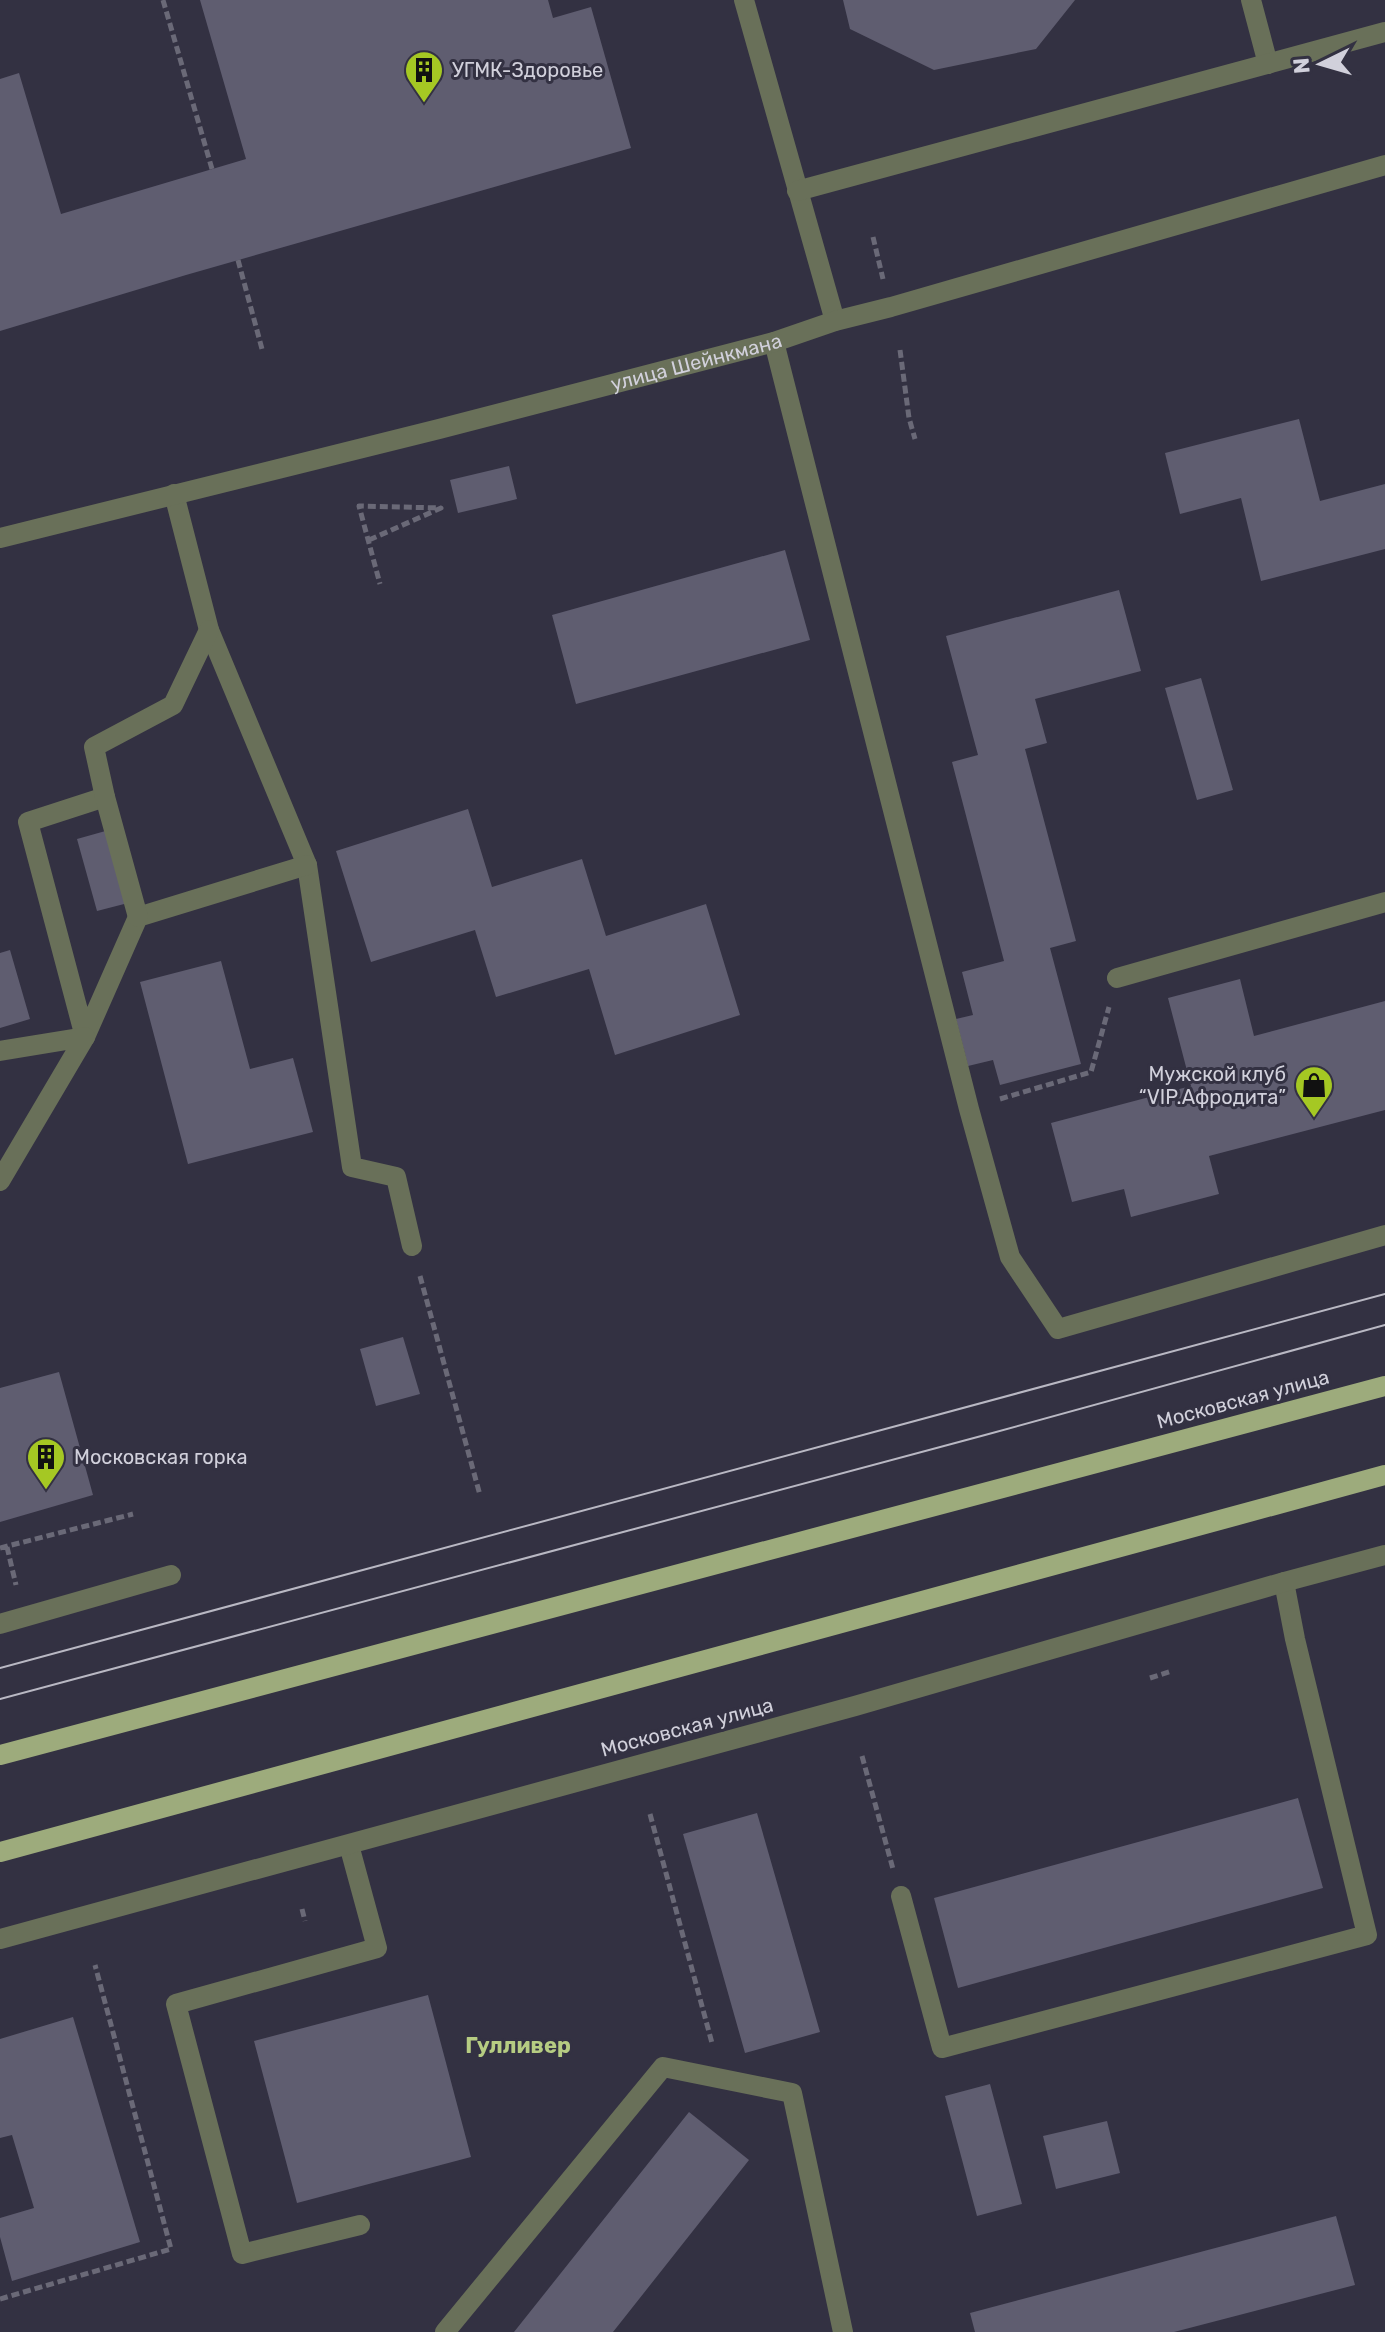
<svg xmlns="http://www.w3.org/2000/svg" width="1385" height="2332" viewBox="0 0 1385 2332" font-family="Rubik,sans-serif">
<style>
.building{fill:#5f5d70}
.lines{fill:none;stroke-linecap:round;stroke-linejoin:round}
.path{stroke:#6a6977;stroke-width:5;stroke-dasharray:8 4;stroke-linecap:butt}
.minor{stroke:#697059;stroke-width:20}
.major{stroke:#9dab7c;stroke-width:20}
.tram{stroke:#b9b8c3;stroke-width:2}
.labels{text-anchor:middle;stroke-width:6;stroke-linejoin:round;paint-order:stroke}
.poi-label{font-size:20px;fill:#d1d0db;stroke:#333142;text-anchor:start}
.street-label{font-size:20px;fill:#d1d0db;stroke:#333142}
.neighbourhood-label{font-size:22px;font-weight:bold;fill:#b6cc82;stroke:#333142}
</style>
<rect width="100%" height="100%" fill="#333142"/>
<path class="building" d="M200,0h348l5,18 38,-11 40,141 -445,127 -186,56v-252l19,-6 42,141 185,-55z
M843,0h232l-39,49 -102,21 -84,-41z
M1299,419l21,82 65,-17v65l-124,32 -20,-83 -61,16 -15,-61z
M509,466l8,33 -59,14 -8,-33z
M785,550l25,90 -234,64 -24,-89z
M1119,590l22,81 -106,28 12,44 -22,6 51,192 -26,7 31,116 -81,21 -7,-25 -25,6 -12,-47 17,-4 -11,-43 42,-11 -52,-199 26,-7 -32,-119z
M1201,678l32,112 -36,10 -32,-112z
M468,809l24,78 90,-28 24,77 100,-32 34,111 -125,40 -26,-86 -93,28 -21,-67 -104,32 -35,-111z
M109,830l19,73 -31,8 -20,-72z
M10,950l20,69 -30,9v-75z
M221,961l29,108 43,-11 20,74 -125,32 -48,-182z
M1240,979l14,57 131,-35v109l-176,46 10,38 -88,23 -7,-28 -52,13 -21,-79 140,-37 -23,-88z
M403,1337l17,57 -44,12 -16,-57z
M59,1372l34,123 -93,27v-134z
M1298,1798l25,90 -365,100 -24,-90z
M757,1813l63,219 -75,21 -62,-219z
M428,1995l43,162 -174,46 -43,-162z
M73,2017l67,225 -128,39 -12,-44v-19l34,-10 -22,-73 -12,3v-99z
M990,2084l32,120 -45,12 -32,-120z
M689,2112l60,48 -136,172h-99z
M1107,2121l13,52 -64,16 -13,-53z
M1336,2216l19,69 -181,47h-199l-5,-19z"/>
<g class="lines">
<path class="path" d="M163,0l49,169
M873,237l10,42
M238,260l24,89
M900,350l9,68 6,21
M369,540l72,-32 -82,-2 21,78
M1000,1099l91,-27 18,-65
M420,1276l60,219
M7,1547l9,38
M0,1548l133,-34
M1150,1678l22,-7
M862,1756l31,113
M650,1814l62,229
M302,1909l3,12
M0,2299l171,-50 -76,-284"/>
<g class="minor">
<path d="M744,0l91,321"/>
<path d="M1251,0l17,64"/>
<path d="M797,191l588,-159"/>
<path d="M774,342l195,767 41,148 48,72 327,-94"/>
<path d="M174,494l35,136 98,235 45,302 44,10 16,69"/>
<path id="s1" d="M0,538l439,-109 335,-87 61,-21 56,-14 494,-142"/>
<path d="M105,797l-77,25 57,215 53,-120 169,-52"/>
<path d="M138,917l-33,-120 -11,-50 79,-42 36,-75"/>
<path d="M1117,978l268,-76"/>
<path d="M0,1051l85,-14 -85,144"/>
<path d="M0,1624l171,-49"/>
<path d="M349,1845l28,103 -201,56 66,250 118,-29"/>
<path d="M901,1896l41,152 425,-113 -72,-296 -11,-57"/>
<path d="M0,1939l855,-233 429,-124 101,-27"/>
<path d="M445,2332l218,-265 129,26 51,239"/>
</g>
<path class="major" d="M0,1755l1385,-369
M0,1852l1385,-377"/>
<path class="tram" d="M0,1668l1385,-374
M0,1699l985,-264 400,-110"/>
</g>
<defs>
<symbol id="building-pin" viewBox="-11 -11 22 30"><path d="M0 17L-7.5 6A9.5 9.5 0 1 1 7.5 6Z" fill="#a5c823" stroke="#333142"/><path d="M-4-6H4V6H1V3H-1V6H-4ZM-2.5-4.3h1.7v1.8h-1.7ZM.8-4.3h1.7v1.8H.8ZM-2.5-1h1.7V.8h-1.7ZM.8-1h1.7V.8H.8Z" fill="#111"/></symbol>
<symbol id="shop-pin" viewBox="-11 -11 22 30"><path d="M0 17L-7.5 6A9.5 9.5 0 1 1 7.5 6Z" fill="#a5c823" stroke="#333142"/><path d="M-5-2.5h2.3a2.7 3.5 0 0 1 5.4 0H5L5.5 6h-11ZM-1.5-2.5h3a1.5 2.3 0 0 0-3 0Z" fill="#111"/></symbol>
</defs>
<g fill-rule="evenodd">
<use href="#building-pin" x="402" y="48" width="44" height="60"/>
<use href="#shop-pin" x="1292" y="1063" width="44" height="60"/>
<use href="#building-pin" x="24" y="1435" width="44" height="60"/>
</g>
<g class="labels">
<g class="poi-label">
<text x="452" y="77">УГМК-Здоровье</text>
<text x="1286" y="1081" text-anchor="end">Мужской клуб<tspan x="1286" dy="23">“VIP.Афродита”</tspan></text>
<text x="74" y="1464">Московская горка</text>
</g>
<g class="street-label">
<text dy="7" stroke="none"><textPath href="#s1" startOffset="718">улица Шейнкмана</textPath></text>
<text transform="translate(1243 1399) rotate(-15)" y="7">Московская улица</text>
<text transform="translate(687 1727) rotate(-15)" y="7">Московская улица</text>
</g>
<g class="neighbourhood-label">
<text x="518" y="2053">Гулливер</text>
</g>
</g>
<g transform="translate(1321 64) rotate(265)" stroke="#333142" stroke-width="6" paint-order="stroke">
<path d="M0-6L14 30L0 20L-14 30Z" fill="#d1d0db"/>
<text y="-12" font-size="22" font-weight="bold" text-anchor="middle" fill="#d1d0db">N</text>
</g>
</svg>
